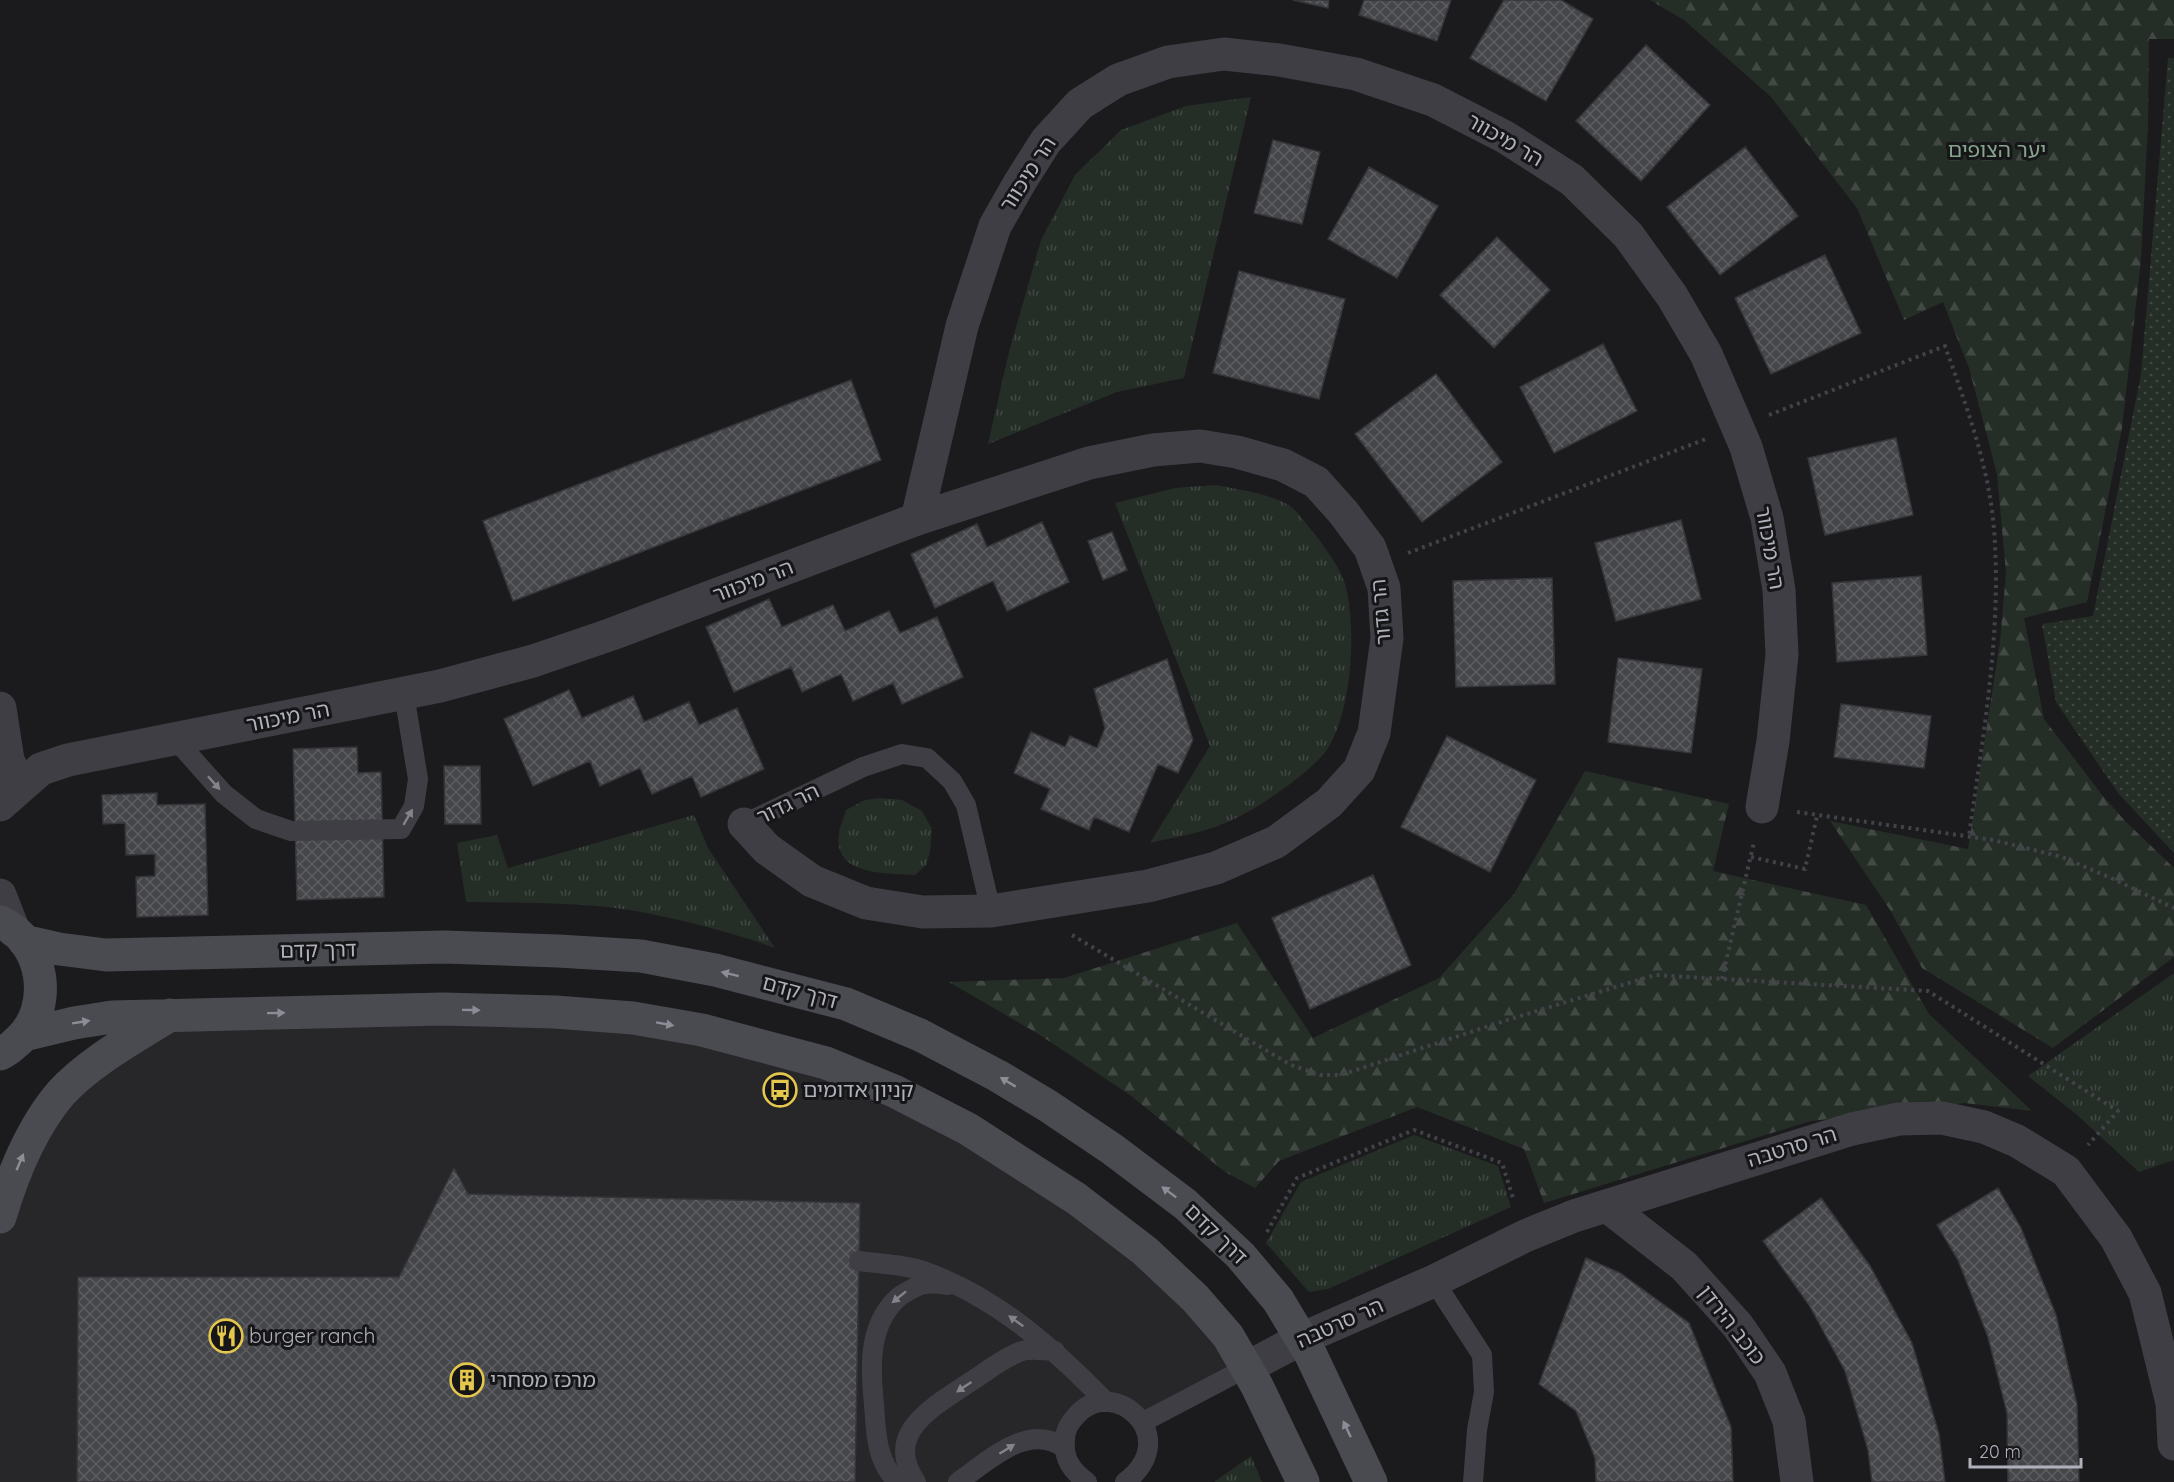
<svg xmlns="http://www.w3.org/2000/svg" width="2174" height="1482" viewBox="0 0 2174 1482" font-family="Quicksand,'Noto Sans Hebrew',sans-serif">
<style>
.built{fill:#27272a}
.grass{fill:url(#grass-dots)}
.forest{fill:url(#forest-firs)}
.park{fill:url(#park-tufts)}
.building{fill:url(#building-cross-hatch);stroke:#363539;stroke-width:1.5}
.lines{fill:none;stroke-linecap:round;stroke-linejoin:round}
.path{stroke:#424349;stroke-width:4;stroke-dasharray:3 4.5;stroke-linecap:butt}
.lane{stroke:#3e3e44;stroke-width:20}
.street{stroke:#3e3e44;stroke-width:33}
.secondary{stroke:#4a4b51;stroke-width:33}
.oneway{fill:#82838b}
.oneway2{fill:#8c8d96}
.labels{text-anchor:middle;stroke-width:6;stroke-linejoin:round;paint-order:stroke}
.street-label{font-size:21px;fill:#afb1bb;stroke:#161618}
.park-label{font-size:21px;fill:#87a48d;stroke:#161618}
.poi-label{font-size:21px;fill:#afb1bb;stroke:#161618;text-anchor:start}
</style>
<defs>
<pattern id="grass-dots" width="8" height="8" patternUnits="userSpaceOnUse" patternTransform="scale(1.5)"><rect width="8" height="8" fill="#252d27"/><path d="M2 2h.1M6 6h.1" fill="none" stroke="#424944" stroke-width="1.8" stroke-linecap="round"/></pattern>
<pattern id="forest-firs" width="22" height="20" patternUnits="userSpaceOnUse" patternTransform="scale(1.5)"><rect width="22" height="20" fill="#252d27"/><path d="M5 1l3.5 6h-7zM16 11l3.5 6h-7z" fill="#424944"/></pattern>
<pattern id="park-tufts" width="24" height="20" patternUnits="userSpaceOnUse" patternTransform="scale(1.5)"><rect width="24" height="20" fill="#252d27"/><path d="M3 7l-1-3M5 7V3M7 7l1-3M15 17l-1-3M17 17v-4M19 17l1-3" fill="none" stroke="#424944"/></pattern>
<pattern id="building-cross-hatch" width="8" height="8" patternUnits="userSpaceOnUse" patternTransform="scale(1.5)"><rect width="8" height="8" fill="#45464a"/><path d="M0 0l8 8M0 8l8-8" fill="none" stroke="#5d5e62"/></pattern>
</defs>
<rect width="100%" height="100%" fill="#1b1b1d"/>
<path class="built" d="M565,1013l329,78 251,160 101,117 -103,54 -37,-20 -41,31 -24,5 -85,44h-956v-260l62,-130 108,-77z"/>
<path class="grass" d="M2168,58h6v795l-56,-60 -62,-91 -14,-78 51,-8 48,-242z"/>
<path class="forest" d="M1650,0h524v39h-25l-1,85 -7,136 -19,168 -35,174 -63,16 20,101 59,77 22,25 49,47v89l-121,91 -131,-80 -32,-58 -60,-89 138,28 32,-208 6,-68 -9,-99 -28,-106 -26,-66 -39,18 -47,-112 -86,-111 -87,-77z
M1585,771l144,33 -16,67 153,34 63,109 103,97 -67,-8 -154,18 -267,82 -20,-54 -107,-42 -138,54 -24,27 -30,-16 -95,-77 -90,-60 -91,-53 115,-4 173,-55 76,115 126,-60 75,-84z"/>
<path class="park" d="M1251,97l-67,281 -67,14 -129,52 21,-92 32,-112 34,-65 46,-45 65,-24z
M1216,485c24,5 52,8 74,21 7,5 13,14 18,20 12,14 32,41 37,58 12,44 7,126 -17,164 -14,23 -78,66 -103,75 -23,10 -50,14 -75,20l60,-97 -95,-243 60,-15z
M880,798l22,2 20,11 10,18 -2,23 -4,13 -11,10c-28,-2 -83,1 -76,-42 1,-7 5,-15 7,-23l19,-10z
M694,815l14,33 67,100c-44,-16 -98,-30 -145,-38 -54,-8 -110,-7 -164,-8l-9,-59 40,-8 11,33z
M2174,973v187l-35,12 -63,-58 -48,-38z
M1414,1135l84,31 13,41 -183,82 -19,3 -43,-49 35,-61z
M1251,1456l11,26h-48z"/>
<path class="building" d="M1293,0h36l-1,8z
M1364,0h87l-14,41 -78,-26z
M1504,0h57l32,19 -47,82 -76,-43z
M1646,45l64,60 -69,76 -65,-60z
M1273,140l47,12 -18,72 -48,-11z
M1745,147l53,69 -78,59 -53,-68z
M1369,167l69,39 -41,72 -69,-39z
M1497,237l53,53 -56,58 -54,-53z
M1825,255l36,78 -90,41 -36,-76z
M1239,271l106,28 -26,100 -106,-26z
M1603,344l34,67 -83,42 -34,-66z
M1436,374l66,88 -80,60 -67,-88z
M851,380l30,80 -368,141 -30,-80z
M1896,438l17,77 -88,20 -17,-77z
M1681,520l20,79 -85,22 -21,-78z
M1042,522l27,60 -62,29 -14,-30 -58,27 -24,-54 66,-30 10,23z
M1112,532l15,38 -24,10 -15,-39z
M1921,576l6,79 -90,7 -5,-79z
M1552,578l3,106 -99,3 -3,-106z
M769,599l13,28 51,-22 12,26 44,-20 11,22 37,-16 26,60 -61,27 -9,-21 -40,18 -12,-27 -39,18 -11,-25 -57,25 -28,-65z
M1618,658l84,11 -11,84 -83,-11z
M1167,659l26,81 -15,33 -20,-9 -29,68 -35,-15 -5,13 -48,-21 9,-20 -36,-16 17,-41 34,15 5,-11 27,12 8,-20 -11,-39z
M569,690l13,28 51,-22 11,26 45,-20 10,23 38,-17 27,61 -63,28 -9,-21 -40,18 -12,-26 -40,18 -10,-25 -57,25 -29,-67z
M1841,704l90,12 -7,52 -90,-11z
M1447,736l89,44 -46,92 -89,-45z
M357,747l1,26 23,-1 3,125 -87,3 -4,-151z
M444,766h36l1,58h-36z
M157,793v12l48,-1 3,111 -71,2 -1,-40 19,-1v-22l-29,1 -1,-32 -22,1 -1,-29z
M1373,875l38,90 -101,44 -38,-91z
M454,1168l14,26 392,9 -5,279h-778l1,-205h321z
M1998,1188l23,40 35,87 21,89 2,78h-71l-1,-69 -19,-76 -30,-77 -21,-35z
M1821,1198l49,68 42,77 27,91 6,48h-73l-4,-32 -23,-79 -36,-66 -46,-64z
M1586,1258l34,15 69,50 42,104 2,55h-137l-1,-24 -19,-47 -37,-27z"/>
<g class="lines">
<path class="path" d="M1769,415l176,-69c21,59 44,120 49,183 8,104 -11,205 -25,307
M1408,553l298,-114
M1797,812l196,28 69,17 49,21 63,30
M1751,857l54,12 12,-53
M1072,935l219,130 29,10h21l163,-54 151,-46 273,16 190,120 -30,34
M1722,979l32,-137
M1267,1232l30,-54 117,-48 88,33 12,38"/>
<path class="lane" d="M175,739l49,55 32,25 35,12 110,-2 13,-23 4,-27 -14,-85
M744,824l119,-57 39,-13 25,4 25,23 14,24 25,106
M859,1261c21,3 45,3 64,10 72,25 131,77 183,131
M1434,1281l48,74 2,37 -7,38 -4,52
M1143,1422l103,-54
M897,1482c-21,-22 -21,-49 -23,-78 -4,-38 -6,-81 26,-108 8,-5 15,-10 25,-12 7,-1 16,0 23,1
M916,1482c-33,-49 16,-74 51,-98 18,-11 35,-26 55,-33 10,-3 23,0 33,0
M958,1482c29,-20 71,-61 106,-34
M1087,1482c-15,-11 -24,-23 -22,-42 0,-10 4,-17 11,-24 35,-43 110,20 49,66"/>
<path class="street" d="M917,519l45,-193 33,-100 25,-44 26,-41 34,-37 38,-24 50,-18 56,-8 55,6 77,14 77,26 72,37 67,43 56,55 44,61 34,58 40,93 21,71 12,72 3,65 -9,86 -11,66
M0,708l8,52 12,27
M0,805l41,-36 27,-9 372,-74 93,-25 79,-27 305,-115 172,-56 64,-13 47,-4 37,6 46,13 33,17 27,30 27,36 14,40 3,50 -13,95 -15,37 -30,33 -53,39 -60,26 -68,18 -157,25 -68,1 -57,-9 -54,-22 -45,-32 -23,-25
M0,895l14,36
M1607,1206l77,60 54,60 32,47 19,48 8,61
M1246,1368l55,-29 133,-58 91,-45 49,-20 278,-87 47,-10 43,-1 42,9 33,14 49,30 50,67 29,55 27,110 2,41"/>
<path class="secondary" d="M0,922c45,19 54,86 19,118 -6,5 -11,11 -19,14
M24,941l35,8 47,6 338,-8 114,4 83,5 74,14 131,34 74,31 78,41 50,30 64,43 73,55 55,51 38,45 33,55 60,127
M24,1035l50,-12 38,-6 331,-8 112,3 78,6 69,12 124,33 68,28 74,38 109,70 68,52 50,47 33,38 29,50 46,96
M0,1217c13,-44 31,-89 61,-124 28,-31 74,-56 109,-78"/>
</g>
<defs><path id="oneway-solid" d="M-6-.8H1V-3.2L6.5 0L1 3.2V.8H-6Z" transform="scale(1.5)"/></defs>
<g class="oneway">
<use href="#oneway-solid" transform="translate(214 783) rotate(48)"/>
<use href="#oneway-solid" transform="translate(408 817) rotate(-60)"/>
<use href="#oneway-solid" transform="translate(899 1297) rotate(141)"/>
<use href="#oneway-solid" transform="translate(1016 1321) rotate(-144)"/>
<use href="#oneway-solid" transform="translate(964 1387) rotate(146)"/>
<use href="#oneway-solid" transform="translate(1007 1449) rotate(-32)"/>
</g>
<g class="oneway2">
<use href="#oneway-solid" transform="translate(730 974) rotate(-166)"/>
<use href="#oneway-solid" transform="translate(471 1010) rotate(1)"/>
<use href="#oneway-solid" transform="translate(276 1013) rotate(-1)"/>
<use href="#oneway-solid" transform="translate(81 1022) rotate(-9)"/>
<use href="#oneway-solid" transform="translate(665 1024) rotate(10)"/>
<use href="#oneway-solid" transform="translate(1008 1082) rotate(-149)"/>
<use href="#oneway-solid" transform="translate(20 1162) rotate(-67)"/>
<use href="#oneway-solid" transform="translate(1169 1192) rotate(-143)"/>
<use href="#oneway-solid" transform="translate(1347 1429) rotate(-115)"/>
</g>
<defs>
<symbol id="bus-ring" viewBox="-11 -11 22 22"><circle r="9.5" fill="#161618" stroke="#e4c74c" stroke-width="1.5"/><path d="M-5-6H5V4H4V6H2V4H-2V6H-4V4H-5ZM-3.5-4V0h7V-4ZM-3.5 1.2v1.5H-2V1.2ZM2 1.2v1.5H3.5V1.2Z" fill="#e4c74c"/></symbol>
<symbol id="restaurant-ring" viewBox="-11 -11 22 22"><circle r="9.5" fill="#161618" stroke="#e4c74c" stroke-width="1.5"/><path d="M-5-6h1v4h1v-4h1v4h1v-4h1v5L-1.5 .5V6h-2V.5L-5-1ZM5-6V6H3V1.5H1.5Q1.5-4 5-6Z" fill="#e4c74c"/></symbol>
<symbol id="building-ring" viewBox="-11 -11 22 22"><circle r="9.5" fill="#161618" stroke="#e4c74c" stroke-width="1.5"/><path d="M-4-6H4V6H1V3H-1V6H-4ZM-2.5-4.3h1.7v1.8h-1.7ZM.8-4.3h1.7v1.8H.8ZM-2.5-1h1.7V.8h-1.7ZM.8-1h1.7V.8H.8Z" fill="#e4c74c"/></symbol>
</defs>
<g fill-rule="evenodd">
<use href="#bus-ring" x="761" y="1071" width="38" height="38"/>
<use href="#restaurant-ring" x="207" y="1317" width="38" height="38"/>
<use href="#building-ring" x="448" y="1361" width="38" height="38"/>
</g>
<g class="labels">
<g class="street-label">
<text transform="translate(1505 140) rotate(30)" y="7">הר מיכוור</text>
<text transform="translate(1028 174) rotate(-57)" y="7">הר מיכוור</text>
<text transform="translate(1770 548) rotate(80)" y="7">הר מיכוור</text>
<text transform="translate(753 581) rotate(-21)" y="7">הר מיכוור</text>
<text transform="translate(1381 612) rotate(-95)" y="7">הר גדור</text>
<text transform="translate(288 717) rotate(-11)" y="7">הר מיכוור</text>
<text transform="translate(788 804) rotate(-26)" y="7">הר גדור</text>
<text transform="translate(318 950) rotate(-1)" y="7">דרך קדם</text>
<text transform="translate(800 992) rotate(15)" y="7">דרך קדם</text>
<text transform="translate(1792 1147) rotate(-17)" y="7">הר סרטבה</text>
<text transform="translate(1216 1234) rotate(44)" y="7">דרך קדם</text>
<text transform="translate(1340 1323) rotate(-24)" y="7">הר סרטבה</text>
<text transform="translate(1732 1325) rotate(52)" y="7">כוכב הירדן</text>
</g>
<g class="park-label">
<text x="1997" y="157">יער הצופים</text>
</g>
<g class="poi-label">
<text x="803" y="1097">קניון אדומים</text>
<text x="249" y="1343">burger ranch</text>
<text x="490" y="1387">מרכז מסחרי</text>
</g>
</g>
<path d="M1970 1458v9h111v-9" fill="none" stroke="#afb1bb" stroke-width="3"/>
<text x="1979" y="1458" font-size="18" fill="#afb1bb" stroke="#161618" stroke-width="4.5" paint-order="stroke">20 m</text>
</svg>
